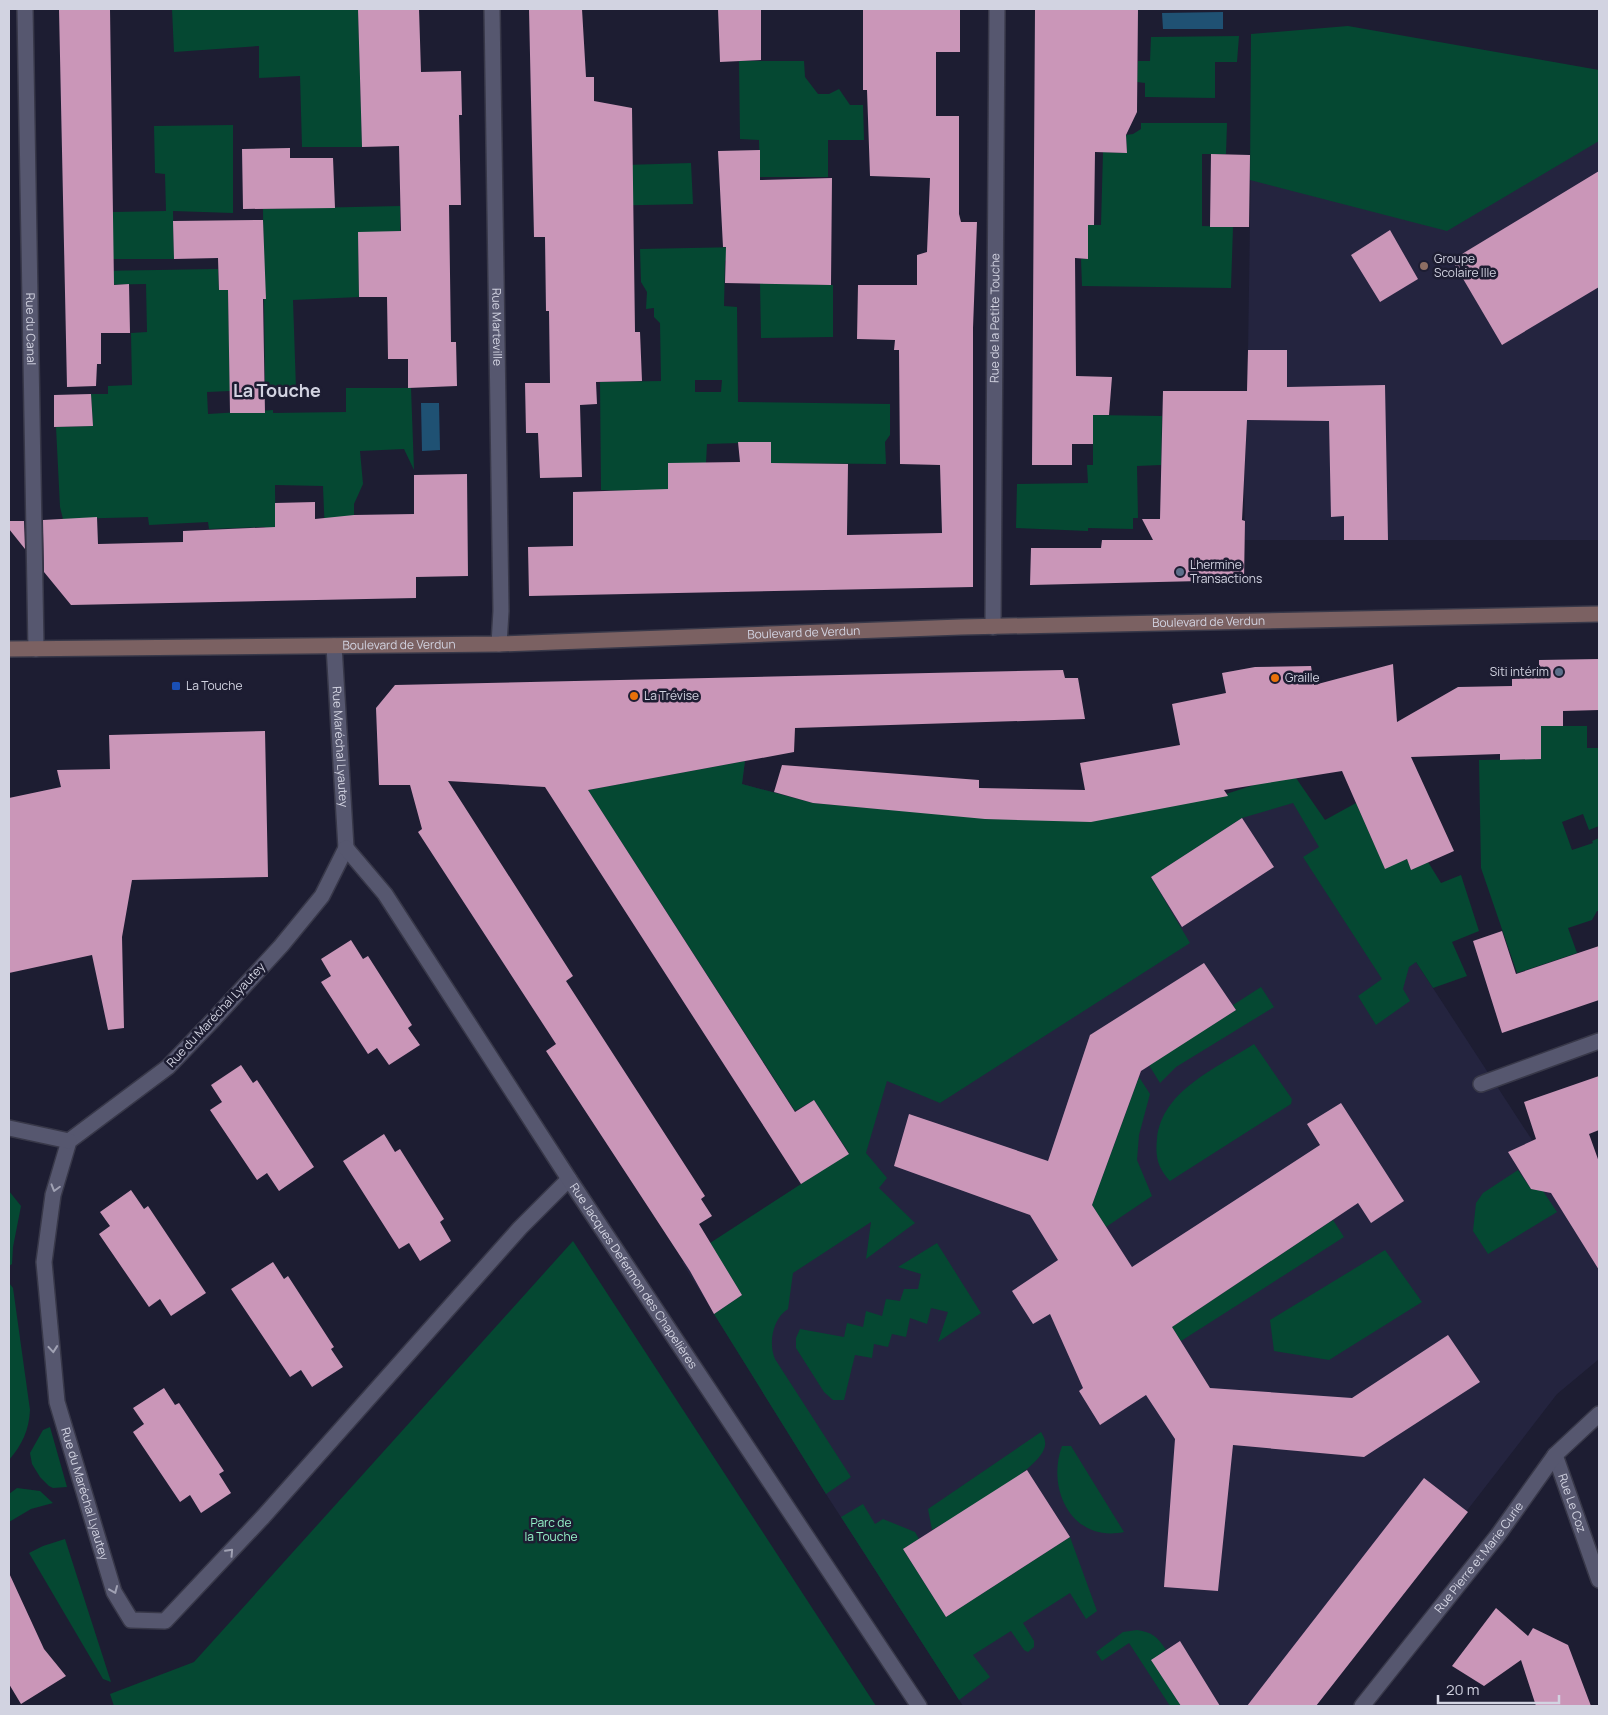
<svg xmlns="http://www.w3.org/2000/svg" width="1608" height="1715" viewBox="0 0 1608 1715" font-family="Manrope,sans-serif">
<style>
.built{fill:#24243f}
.green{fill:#054832;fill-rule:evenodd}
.water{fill:#1f5173}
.building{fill:#ca96b8}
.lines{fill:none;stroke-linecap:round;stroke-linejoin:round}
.minor-casing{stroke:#383849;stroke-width:18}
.secondary-casing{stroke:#383849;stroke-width:18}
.minor{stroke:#56576f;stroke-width:15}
.secondary{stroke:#7b6162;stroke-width:15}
.oneway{stroke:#a0a1b3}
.education-dot{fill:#8d6e63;stroke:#1d1d32;stroke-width:2}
.service-dot{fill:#5c6f8a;stroke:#1d1d32;stroke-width:2}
.food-dot{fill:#e8710a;stroke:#1d1d32;stroke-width:2}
.transit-dot{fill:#1a4fb4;stroke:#1d1d32;stroke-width:2}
.labels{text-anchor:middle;stroke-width:5;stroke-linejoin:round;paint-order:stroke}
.poi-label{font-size:12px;fill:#d2d3e1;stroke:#1d1d32;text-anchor:start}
.street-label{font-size:12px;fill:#d2d3e1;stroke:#1d1d32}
.park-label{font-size:12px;fill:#95f3c9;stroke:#1d1d32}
.district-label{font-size:18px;font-weight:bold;fill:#d2d3e1;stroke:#1d1d32}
</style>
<rect width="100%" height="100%" fill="#1d1d32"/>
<path class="built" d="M1599,71v469h-354l-1,-57 3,-63 4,-266z
M745,761l-3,23 71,19 171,15 239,-23 55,-14 138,181 183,281v116l-42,35 -241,312h-353l-137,-212 -144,-232 167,-109 -35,-53 -19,11 -207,-321z"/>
<path class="green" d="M172,9h186l4,138h-60l-2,-71 -41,2v-32l-85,6z
M1348,26l251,44v71l-152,90 -197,-51 1,-146z
M1239,36l-2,26h-22v36l-70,-1v-14l-8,-1 1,-21h12l1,-24z
M739,61h65l1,16 13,17h11l10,-5 11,16h13l1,35h-36v37h-68l-1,-37 -19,-1z
M1141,123h86l-1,31h-24v72l31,1 -2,61 -149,-2 -1,-27h7v-34h13l2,-73 24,1 -1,-18 7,-1 8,-5z
M233,125v88l-60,-2 1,48h-61v-47l53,-1 -1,-37 -10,-1 -1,-47z
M691,163l2,41 -100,2 -1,-40z
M400,206v25l-42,3 1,63 -66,3 3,89 -31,2 -2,-182z
M741,247l-16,14 -1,45 13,1 1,95 152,2v31l-5,7 1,22 -115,-1v-21l-64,2 -1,19h-38v46l-44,-18 -23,-1 -1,-108 61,-1 -1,-58 -6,-6v-9l-8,1 1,-17 -6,-10 -1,-33zM722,380l-1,12h-26v-12z
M218,269l1,21h9l2,101 -23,1 1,22 65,-4v3l73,-1v-24h65l3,82 -10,-21 -44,2 3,33 -9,20v11l-28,45 -3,-74 -48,-1 1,87 -10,-44 -2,-1 -55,2 -1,-7 -59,3 -1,-8 -85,2 -3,-12 -4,-80 37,-1 -2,-32h17v-8l24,-1 -1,-52 16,-1 -1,-48 -51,1v-14z
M760,283l73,2v52l-72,1z
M1093,415l69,1 -1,49 -24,1 1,52h-5v11l-45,-1v3l-72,-3 1,-44 71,-1 -1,-18h6z
M1541,726h46v22h12v78l-10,4 -6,-16 -21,8 10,28 21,-7 -1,-2 7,-3v73h-2l-5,9 -24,8 9,25 -60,20 -36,-105 -2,-108 62,-1z
M745,761l-3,23 71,19 171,15 239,-23 37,-12 36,-5 29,42 31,-17 29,65 22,-9 4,11 17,-8 13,21 20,-8 18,56 -27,11 15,34 -34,12 -17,-26 -7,5 -6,22 7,12 -34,24 -18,-29 24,-17 -79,-122 16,-10 -26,-44 -51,15 -91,59 39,66 -250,160 -53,-22 -21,72 21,25 -8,10 36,35 -49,36 5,-37 -78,51 -5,36c-15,9 -20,34 -13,50l76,118 -25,17 -112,-180 28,-19 -32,-52 139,-90 -35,-53 -19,11 -207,-321z
M1261,987l13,20 -98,60 -16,16 -11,-18 87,-55 -3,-5z
M1254,1044l38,55 -1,5 -121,77c-12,-13 -15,-24 -13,-42 5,-49 60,-71 97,-95z
M1139,1077l11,17 -11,41 -2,25 15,36 -46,31 -14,-22z
M1518,1170l13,19 12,2 14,21 -69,42 -15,-23 3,-28 7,-10z
M9,1191l12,15 -8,41 -1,17 -3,2z
M1333,1220l11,17 -163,104 -9,-14z
M573,1241l303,465h-762l-4,-12 84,-32z
M937,1243l44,70 -43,29 10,-30 -17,-4 -4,16 -17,-6 -4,19 -14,-3 -4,13 -14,-3 -2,14 -17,-3 -11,45h-11l-9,-8 -28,-44v-10l4,-9 44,8 3,-14 16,4 3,-16 16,5 4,-17 14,2 4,-12h14l3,-15 -23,-7z
M1385,1250l37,52 -93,58 -55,-9 -4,-31z
M9,1283l4,5 17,122c-1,20 -8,35 -21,50z
M50,1427l17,60 -14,1 -4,-2 -9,-9 -8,-13 -2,-11 13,-23z
M1041,1432c3,5 6,10 3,17 -9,24 -87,66 -112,81l-4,-21z
M1062,1446h9l53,86c-52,11 -78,-43 -62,-86z
M17,1488l23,3 13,12 -22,6 -22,13v-28z
M863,1504l12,20 8,-5 32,13 4,7 -16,10 43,68 124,-80 27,74 -11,8 -16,-26 -47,30 11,18v6l-6,5 -4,-2 -13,-19 -38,24 17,22 -31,23 -118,-183z
M65,1539l46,143 -8,-3 -74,-126 14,-7z
M1137,1630c15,2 21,7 29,20l-14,10 29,46h-11l-41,-63 -27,18 -6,-9 27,-20z"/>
<path class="water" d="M1223,12v17h-60l-1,-16z
M421,403h18l1,47 -18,1z"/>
<path class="building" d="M59,9h51l4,276 15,-1 1,49h-29v31h-4l-1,22 -29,1z
M358,9h61l2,63 40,-1 1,44h-3l2,90h-12l2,137h5l1,44 -49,2v-29h-20l-1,-62h-28l-1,-65 43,-1 -2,-85 -37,1z
M529,9h53l4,68h8v24l38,7 3,224h5l2,49 -46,1 1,22 -17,1 2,72 -42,1 -2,-45h-12l-1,-50h25l-1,-72h-3l-1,-74h-11z
M718,9h43v51l-41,2z
M863,9h97v43h-24v64h23v98l2,8h16l-4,106v259l-444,9 -1,-49 45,-1v-54l95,-3v-26l72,-1 -2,-20h33v21l77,1 -1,71 95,-2 -2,-68 -40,-1 -1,-114h-5l1,-10 -38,-1 1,-54h59v-30l10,-3 3,-74 -60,-2 -3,-86h-4z
M1035,9h103l-1,103 -11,23 1,18 -32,-1 -1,73h-6v34l-13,-1 1,118 36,1 -3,38h-16v29h-21v21h-40z
M290,148v10h43l2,50 -92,1 -1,-60z
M760,150v30l72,-2 -1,107 -106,-2 1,-36h-3l-5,-96z
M1211,154l39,1 -1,72h-39z
M1599,171v116l-97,58 -50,-85z
M263,220l3,79h-3l2,114h-35l-2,-123h-9l-1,-32 -44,1 -1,-38z
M1390,230l28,49 -38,23 -29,-47z
M1248,350h39v37l98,-2 3,155h-44v-24l-13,1 -2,-96 -82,-1 -5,100 3,1 -1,59 -214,5 1,-37h70l1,-8h51l-11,-21h18l3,-128h84z
M91,394l2,32 -39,1v-32z
M467,474l1,102 -52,1v21l-345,7 -27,-33 -1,-52 54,-3 1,27 85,-2v-11l92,-4v-24l40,-1v17l39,-4 60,-1v-39z
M9,521h15l1,28 -16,-20z
M1599,659v51l-36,1v15h-22v33l-41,1v-6l-89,3 43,94 -43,19 -4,-11 -22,10 -43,-98 -118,19 4,6 -137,26 -106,-3 -172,-16 -39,-11 8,-27 197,15v8l106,2 -5,-27 100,-18 -8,-41 54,-11 -4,-20 33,-6 56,-1 3,19 79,-21 4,58 61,-35 54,-1v-7l27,-1v-18z
M1063,670l2,8h13l7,41 -290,9 -1,24 -206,38 207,322 19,-12 35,54 -48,30 -256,-397 -97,-6 125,195 -7,5 139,215 -4,3 11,17 -13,8 43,71 -28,19 -24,-43 -144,-220 10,-7 -138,-212 4,-3 -12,-44h-31l-3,-77 19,-23z
M265,731l3,146 -136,3 -10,57 2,91 -16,2 -16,-75 -83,18v-175l52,-11 -4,-17 53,-1 -1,-34z
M1242,818l32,49 -92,60 -31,-50z
M1502,931l14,43 83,-28v54l-97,33 -29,-92z
M351,940l12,19 5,-3 44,69 -4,3 12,17 -31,20 -12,-17 -9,6 -47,-72 10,-6 -10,-17z
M1204,963l32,47 -95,61 -49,134 40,62 188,-122 -13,-21 34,-21 63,98 -33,22 -13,-20 -186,124 38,61 142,10 96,-63 32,47 -116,75 -131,-12 -15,146 -54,-4 11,-148 -29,-44 -46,30 -21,-34 4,-3 -33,-74 -17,10 -21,-33 46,-31 -28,-45 -136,-49 15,-52 139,47 42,-126z
M241,1065l12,18 4,-3 57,87 -35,24 -12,-18 -10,7 -47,-70 12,-8 -11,-17z
M1599,1076v54l-10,4 10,28v108l-48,-77 -20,-4 -23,-37 28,-13 -12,-37z
M384,1134l11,18 5,-3 44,70 -4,3 11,19 -31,20 -11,-18 -10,6 -56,-88z
M131,1190l13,19 4,-3 58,87 -35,23 -11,-17 -11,8 -50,-73 11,-8 -10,-14z
M273,1262l11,17 4,-3 46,71 -3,2 12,18 -31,20 -11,-17 -11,7 -59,-88z
M164,1388l11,17 4,-2 45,68 -5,3 12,19 -30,20 -11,-18 -10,7 -47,-70 11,-8 -11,-16z
M1027,1470l43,67 -124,80 -43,-68z
M1424,1478l44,34 -152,194h-69z
M9,1573l35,76 22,27 -45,28 -12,-20z
M1496,1608l32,28 5,-8 35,17 23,61h-55l-15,-46 -37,26 -32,-20z
M1180,1641l40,65h-39l-30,-46z"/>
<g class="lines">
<defs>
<g id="minor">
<path id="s1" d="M25,9l11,640"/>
<path id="s2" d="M492,9l9,602 -2,33"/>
<path id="s3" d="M993,627l4,-618"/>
<path id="s4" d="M334,646l12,202"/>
<path id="s5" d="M346,848l-24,48 -41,50 -66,72 -47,49 -99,74 -16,54 -9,67 13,140 57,190 17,28 34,1 98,-104 257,-289 49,-49"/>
<path id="s6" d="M346,848l39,46 184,285 350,527"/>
<path d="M1481,1084l118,-43"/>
<path d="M9,1128l60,13"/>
<path id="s7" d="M1555,1455l44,125"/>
<path id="s8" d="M1362,1706l136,-171 57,-80 44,-41"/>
</g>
<g id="secondary">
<path id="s9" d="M9,649l490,-5 462,-17 638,-13"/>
</g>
</defs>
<use href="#minor" class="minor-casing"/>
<use href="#secondary" class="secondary-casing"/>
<use href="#minor" class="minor"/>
<use href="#secondary" class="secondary"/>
</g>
<defs><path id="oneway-chevron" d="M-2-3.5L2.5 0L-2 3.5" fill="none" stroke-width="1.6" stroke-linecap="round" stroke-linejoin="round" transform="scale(1.25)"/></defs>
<g class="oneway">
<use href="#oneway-chevron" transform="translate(55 1188) rotate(106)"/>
<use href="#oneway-chevron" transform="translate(53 1349) rotate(85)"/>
<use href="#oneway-chevron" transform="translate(230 1552) rotate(-47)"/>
<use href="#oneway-chevron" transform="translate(114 1590) rotate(67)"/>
</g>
<circle class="education-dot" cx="1424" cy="266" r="5"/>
<g class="service-dot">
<circle cx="1180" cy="572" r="5"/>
<circle cx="1559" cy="672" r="5"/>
</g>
<g class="food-dot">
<circle cx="1275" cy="678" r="5"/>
<circle cx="634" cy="696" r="5"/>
</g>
<rect class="transit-dot" x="171" y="681" width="10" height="10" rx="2.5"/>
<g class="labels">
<g class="poi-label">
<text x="1434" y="263">Groupe<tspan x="1434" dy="14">Scolaire Ille</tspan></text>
<text x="1190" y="569">Lhermine<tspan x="1190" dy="14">Transactions</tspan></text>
<text x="1549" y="676" text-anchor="end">Siti intérim</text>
<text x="1285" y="682">Graille</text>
<text x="186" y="690">La Touche</text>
<text x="644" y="700">La Trévise</text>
</g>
<g class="street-label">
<text dy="4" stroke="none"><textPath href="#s3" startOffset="309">Rue de la Petite Touche</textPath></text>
<text dy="4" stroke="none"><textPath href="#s2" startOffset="318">Rue Marteville</textPath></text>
<text dy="4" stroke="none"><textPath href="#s1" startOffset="320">Rue du Canal</textPath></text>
<text dy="4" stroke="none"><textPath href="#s9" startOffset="1200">Boulevard de Verdun</textPath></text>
<text dy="4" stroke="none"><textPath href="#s9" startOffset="795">Boulevard de Verdun</textPath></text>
<text dy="4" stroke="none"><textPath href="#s9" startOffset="390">Boulevard de Verdun</textPath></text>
<text dy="4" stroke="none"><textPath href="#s4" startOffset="101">Rue Maréchal Lyautey</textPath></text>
<text transform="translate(216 1015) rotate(-47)" y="4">Rue du Maréchal Lyautey</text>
<text dy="4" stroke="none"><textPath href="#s6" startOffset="516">Rue Jacques Defermon des Chapelières</textPath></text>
<text dy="4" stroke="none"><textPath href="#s5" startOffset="768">Rue du Maréchal Lyautey</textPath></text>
<text dy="4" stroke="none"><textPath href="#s7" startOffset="51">Rue Le Coz</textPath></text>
<text dy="4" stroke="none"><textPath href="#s8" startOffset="189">Rue Pierre et Marie Curie</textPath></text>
</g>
<g class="park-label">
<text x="551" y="1527">Parc de<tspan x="551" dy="14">la Touche</tspan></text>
</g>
<g class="district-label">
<text x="277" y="397">La Touche</text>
</g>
</g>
<rect width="1608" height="1715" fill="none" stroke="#d2d3e1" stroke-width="20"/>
<path d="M1438 1695v8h121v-8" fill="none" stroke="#d2d3e1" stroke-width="2.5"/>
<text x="1446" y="1695" font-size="15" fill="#d2d3e1" stroke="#1d1d32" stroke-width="4" paint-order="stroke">20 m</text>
</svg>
